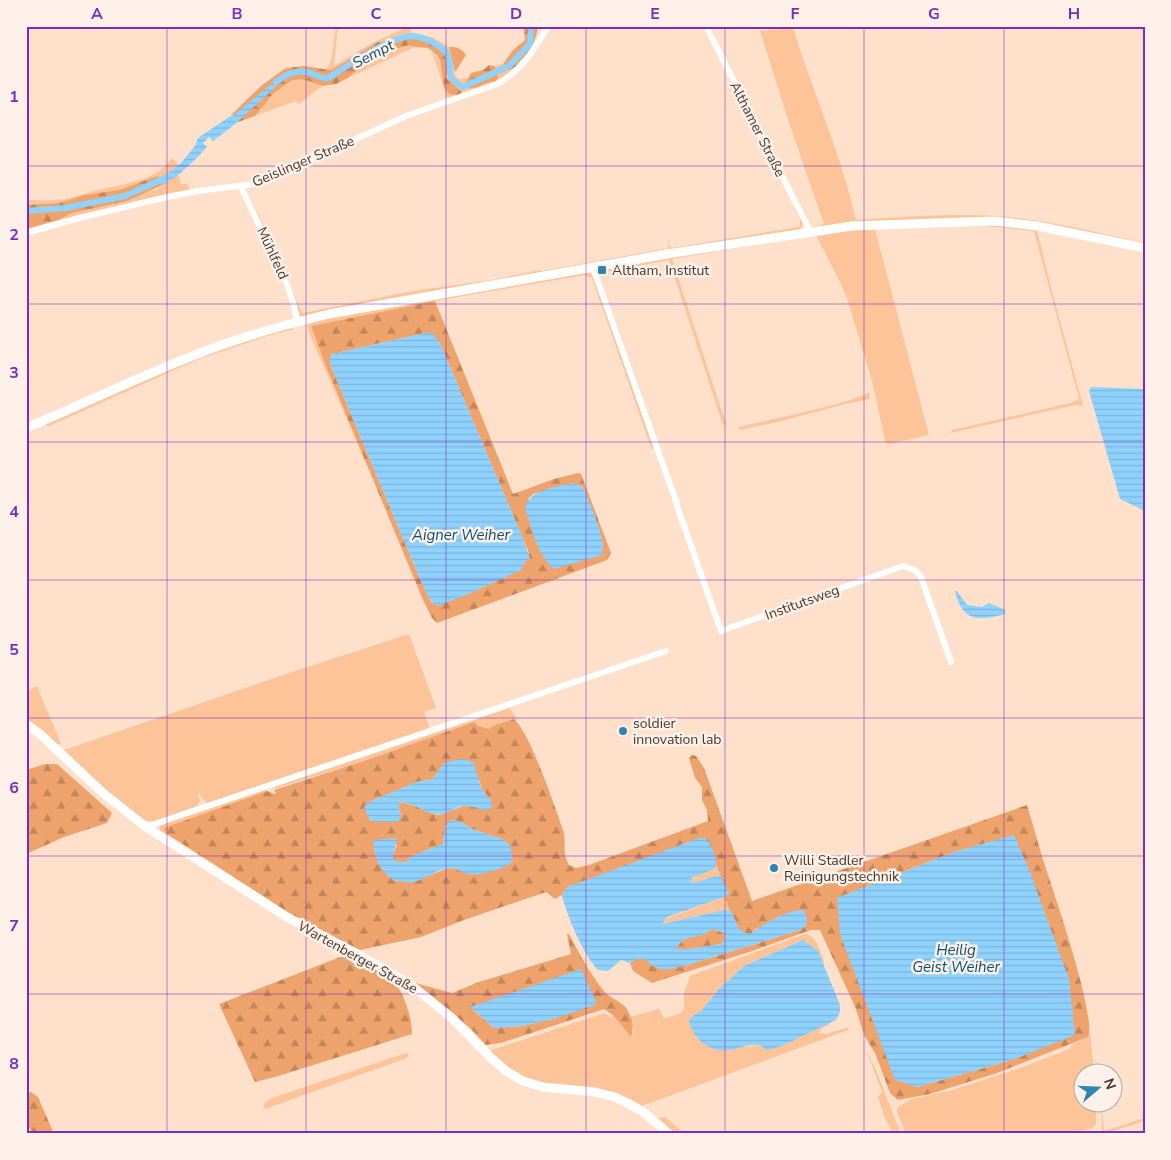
<svg xmlns="http://www.w3.org/2000/svg" width="1171" height="1160" viewBox="0 0 1171 1160" font-family="'Nunito Sans',sans-serif">
<style>
.grass{fill:#fdc399}
.forest{fill:url(#forest-firs);fill-rule:evenodd}
.water{fill:url(#water-rules);fill-rule:evenodd}
.lines{fill:none;stroke-linecap:round;stroke-linejoin:round}
.canal{stroke:#8fd2fe;stroke-width:6}
.street{stroke:#fff;stroke-width:6}
.secondary{stroke:#fff;stroke-width:9}
.grid{fill:none;stroke:#7b2cbf;stroke-width:1;stroke-opacity:0.55}
.poi-dot{fill:#3084b4;stroke:#fef1e9;stroke-width:2}
.labels{text-anchor:middle;stroke-width:5;stroke-linejoin:round;paint-order:stroke}
.street-label{font-size:14px;fill:#443830;stroke:#fef1e9}
.poi-label{font-size:14px;fill:#443830;stroke:#fef1e9;text-anchor:start}
.water-label{font-size:15px;font-style:italic;fill:#0a5074;stroke:#fef1e9}
.neatline{fill:none;stroke:#7b2cbf;stroke-width:2}
.grid-label{font-size:16px;text-anchor:middle;font-weight:bold;fill:#7b2cbf}
</style>
<defs>
<pattern id="forest-firs" width="22" height="20" patternUnits="userSpaceOnUse" patternTransform="scale(1.25)"><rect width="22" height="20" fill="#eea36c"/><path d="M5 1l3.5 6h-7zM16 11l3.5 6h-7z" fill="#c28659"/></pattern>
<pattern id="water-rules" width="6" height="5" patternUnits="userSpaceOnUse" patternTransform="scale(1.25)"><rect width="6" height="5" fill="#8fd2fe"/><path d="M0 2.5h6" fill="none" stroke="#7db5da"/></pattern>
</defs>
<rect width="100%" height="100%" fill="#ffe0cb"/>
<path class="grass" d="M336,26h2l-4,40 38,-23 38,-17h4l-2,2 -2,4 22,5 17,10 7,30 3,2 9,-1 -3,6 7,5 26,-11 -3,-11 9,-4 11,5 -17,13 -51,17 -15,-47c13,10 7,30 17,43l5,-8 -8,-8 3,-12 -28,-27 -10,-1 -14,3 -19,1 -47,28 -5,-1 5,-8z
M793,28c20,64 48,126 63,192 44,-3 95,-7 138,-4 51,3 101,16 151,27v2l-114,-22 -218,4 11,-3 -33,-95 -31,-98z
M409,45l6,2 -67,31 19,-17 15,-8z
M299,79l10,2 13,5 -23,18 -3,-3 -41,15c13,-14 24,-33 44,-37z
M171,158l8,7 -19,14 -3,-3 -38,14 -35,5 -25,8 -33,2v-5c11,0 21,1 31,0 11,-1 21,-4 30,-7 25,-8 70,-9 84,-35z
M178,173l3,11h6l3,6 -136,31 18,-8 86,-24z
M250,199l25,48 25,62 3,4 110,-22 78,-11 50,-10 1,1 122,-22 -2,3 -61,11 -1,-2h-3v3l-296,54 -10,-28 -42,-90z
M792,202l11,21 -2,5 -3,2 -129,20 -1,-1v-16l1,13 3,2 126,-21 2,-1v-7z
M997,225l40,5 13,54 33,122 -7,-1 -6,1 -182,41 -1,2v-2l65,-14v-3l119,-27 8,-4 -45,-168 -49,-5 -110,3 54,206 -39,9 -4,-1 -1,-3 -13,-59 -25,-83 -8,-18 -23,-45 24,-5z
M809,236l-137,23 54,165 -3,1 -54,-165 -70,13 3,-3 76,-15z
M584,272l7,2 4,7 55,157 3,10 -1,2 -60,-172 -7,-3 -150,26 -124,25 14,38 48,116 -63,-145 -3,-11 19,-6z
M290,328l4,1 -27,7 -68,23 -150,67 -4,-1 101,-46 101,-40z
M869,392l1,7 -25,5 -67,18 -39,8v-3c20,-5 120,-25 130,-35z
M409,634l27,74 -12,4 6,17 -223,74 -9,-10 2,8 -3,5 -42,15h-7l-8,-2 -22,-18 -54,-51 225,-77z
M37,686l24,58 -4,1 -31,-24v-29z
M510,708l8,13 -5,-2c-8,4 -17,4 -24,10l-11,-3 -4,-4 -110,39 -91,28 2,-2 26,-9z
M265,790l2,1 -7,4 -95,33 1,5 73,49 -80,-51 1,-5 8,-4z
M716,867l4,8 -28,8 -2,-5 22,-8z
M724,897l7,14 -7,-1 -63,14 6,-6z
M805,934c12,2 15,17 19,27l-1,3 -5,-13 -15,-11 -59,26 -27,25 -15,19 -12,9 55,28 12,-2 5,2 22,-2 45,-22v2l-7,3 -3,5 7,1 23,-7 -1,3 -206,76c-28,-22 -69,-15 -102,-23 -20,-5 -34,-17 -49,-30v-3l4,-1 110,-36 5,4 4,-1 17,21 3,-7 -4,-13 29,-8 5,9 15,-4 5,-5v-16l6,-17z
M1090,1033l4,39h-10v30l12,1v21l-3,4 -13,3 -2,3h-172l-9,-22v-4l14,-9 38,-8 71,-23 50,-19 2,-5 16,-7z
M867,1052l9,18 25,64h-8l-9,-18 -6,-19 4,-5z
M406,1053l3,1 -2,4 -142,51 -2,-5 9,-6z
M1101,1103l3,28 41,-13v3l-36,11 -7,1z
M665,1117l20,17h-10l-17,-16z"/>
<path class="forest" d="M523,26h15c-2,17 -12,39 -29,44l-6,-6 10,-14 12,-10z
M411,38h21l11,9 6,19 -3,12 16,14 -4,3 -9,-1 -5,-7 -4,-26 -3,-6 -9,-7 -13,-1 -6,-2 -27,8 -15,8 -19,17 -12,6 -14,2 -13,-5 -10,-2 -8,2 -17,12 -19,23 -17,6 -6,-8 30,-29 24,-17 17,-2 28,4 47,-28 19,-1z
M449,47c8,0 13,1 17,8l-11,17z
M489,65l6,1 3,12 -2,3c-10,0 -19,9 -28,7l-3,-4 6,-11 12,-3z
M157,176l10,7 -40,18 -55,12 -14,7 -32,9v-24l33,-2 25,-8 35,-5z
M435,301l78,193 41,-15 24,-6 3,1 30,79 -4,7 -170,63 -5,-5 -9,-18 -98,-236 -14,-38zM425,333l15,10 89,210 -9,17 -54,25 -34,8 -12,-24 -90,-215 2,-10zM572,483l11,4 19,52 1,11 -75,-51 5,-5z
M513,719c15,7 44,94 51,114 2,14 -2,18 5,32l7,3 13,-3 119,-44 -1,-11 -5,-10v-13l-7,-9 -6,-20 3,-3 4,1 8,12 48,133 275,-96c7,23 13,46 21,70 8,24 49,144 40,162l-91,36 -67,21 -32,6 -8,-7 -15,-40 -11,-18 -8,-26 -36,-79h-9l-56,20 -103,33 -19,-12 -3,-8 6,-4h9l9,8 30,-1 116,-36 6,-5 -49,3 -6,6 -8,-1 -6,-6 -13,-30 5,-4c-3,-6 -13,-25 -13,-30l-149,24 -5,8 -7,4 -9,-7 -82,28 -43,17 -61,13 -59,-29 -135,-88 -2,-5 103,-37 8,3 1,-1 -2,-3 90,-29 110,-39 4,4 11,3c7,-6 16,-6 24,-10zM444,763l36,18 1,7 7,9 -49,18c-14,-2 -27,-14 -41,-12l3,13 -32,-14 48,-20 16,-3zM452,820l11,3 9,6 32,11 -35,34 -11,-5 -10,-1 -35,14 -11,-2 -8,1 -20,-41 23,4 -4,11 1,6 6,1h6l6,-6 31,-12 2,-17zM1013,836l2,223 -98,28 -80,-189 117,-46z
M45,764h12l55,49 -5,10 -43,14 -38,17v-84z
M713,929l11,4 1,6 -4,5 -32,5h-14l9,-10 18,-4z
M567,934h2c10,19 21,40 35,57 6,8 19,10 24,20 5,8 6,18 3,26l-17,-21 -10,-7 -103,34 -15,2 -16,-17 -55,-45 37,10 27,-11 92,-28zM470,1007l87,11 -35,8 -28,2z
M348,954c10,5 32,13 39,19 15,14 25,42 25,61l-137,43 -20,5 -36,-78z
M31,1092l7,5 16,37h-21l-7,-11v-30z"/>
<path class="water" d="M281,76l2,4 -49,45 -21,16 -4,-4 -6,6 4,4c-13,14 -28,30 -46,38l-2,-5 22,-17 14,-17 3,-8 31,-21 5,-2z
M425,333h7l8,10 81,191 9,24 -5,4 -4,8 -55,25 -29,11c-9,-6 -12,-17 -17,-27l-90,-215v-7l2,-3 9,-2z
M1091,387l54,2v122l-25,-12 -31,-108z
M572,483l11,4c6,17 24,51 19,68l-48,14c-17,-14 -22,-41 -29,-61 4,-19 32,-21 47,-25z
M955,591h2l10,14 15,2 7,-4 16,7v4c-27,7 -43,8 -50,-23z
M459,759l9,1 6,3 7,25 10,13 1,6 -3,3c-8,0 -16,-4 -24,-4 -10,0 -19,10 -30,8 -12,-2 -25,-14 -37,-11l3,13 -3,6 -28,-1 -6,-14 5,-5 48,-20 16,-3 11,-16z
M452,820l11,3 9,6 32,11 6,5 3,16c-8,8 -33,15 -44,13 -7,-1 -12,-6 -19,-6 -13,1 -25,12 -37,14 -6,1 -13,-2 -19,-1 -13,-10 -22,-24 -20,-41l22,-2c1,8 -4,14 -2,22l6,2h6l6,-6 31,-12c2,-9 0,-20 9,-24z
M1014,835l16,37 39,107 6,56 -60,24 -98,28 -22,-7 -55,-146 -3,-36 117,-46z
M699,838h6c7,6 12,20 11,29l-4,3 -21,8 1,5 28,-8 9,18 -5,4 -57,20 -5,7 62,-14 7,1c7,12 4,20 20,23 10,-10 39,-25 53,-24l3,9 -1,6 -6,5 -116,36c-19,4 -25,7 -39,-7h-9l-6,4 -9,-3 -13,11 -10,-1c-14,-14 -32,-56 -36,-75l5,-8zM713,929l11,4 1,6 -4,5 -32,5h-14l9,-10 18,-4z
M803,940l15,11 22,54v7l-4,8 -52,25 -15,5c-4,-1 -7,-4 -11,-5 -8,-1 -19,3 -27,5 -20,3 -39,-10 -42,-31l13,-9 15,-19 27,-25z
M581,969l16,35 -40,14 -35,8 -28,2 -24,-21z"/>
<g class="lines">
<path class="canal" d="M276,82c12,-9 23,-14 37,-8 6,2 9,5 15,4 21,-13 59,-40 83,-42 8,0 19,4 26,9 3,2 6,4 9,7 10,17 -5,24 17,35l46,-21 21,-22 1,-18
M26,211l39,-3 60,-12 42,-19"/>
<path class="street" d="M706,26l104,205
M241,187l46,97 7,21 3,17
M26,233l53,-15 88,-21 31,-6 56,-7 50,-21 102,-47 91,-32c24,-13 38,-35 51,-58
M593,268l84,236
M677,506l44,125 182,-65 13,5 5,6 30,85
M146,827l520,-176"/>
<path class="secondary" d="M26,428c61,-25 120,-55 182,-78 39,-15 80,-26 121,-36l338,-60 185,-28 142,-5 43,5 108,22
M26,724l14,10 63,59 43,34 141,90 72,38 52,30 41,33 38,39 16,14 17,10 20,6 52,5 20,5 27,14 27,23"/>
</g>
<path class="grid" d="M167,26v1108M306,26v1108M446,26v1108M586,26v1108M725,26v1108M864,26v1108M1004,26v1108M26,166h1119M26,304h1119M26,442h1119M26,580h1119M26,718h1119M26,856h1119M26,994h1119"/>
<g class="poi-dot">
<rect x="597" y="265" width="10" height="10" rx="2.5"/>
<circle cx="623" cy="731" r="5"/>
<circle cx="774" cy="868" r="5"/>
</g>
<g class="labels">
<g class="street-label">
<text transform="translate(758 129) rotate(63)" y="5">Althamer Straße</text>
<text transform="translate(303 161) rotate(-23)" y="5">Geislinger Straße</text>
<text transform="translate(273 253) rotate(65)" y="5">Mühlfeld</text>
<text transform="translate(802 602) rotate(-20)" y="5">Institutsweg</text>
<text transform="translate(358 957) rotate(29)" y="5">Wartenberger Straße</text>
</g>
<g class="poi-label">
<text x="612" y="275">Altham, Institut</text>
<text x="633" y="728">soldier<tspan x="633" dy="16">innovation lab</tspan></text>
<text x="784" y="865">Willi Stadler<tspan x="784" dy="16">Reinigungstechnik</tspan></text>
</g>
<g class="water-label">
<text transform="translate(373 54) rotate(-27)" y="5">Sempt</text>
<text x="461" y="540">Aigner Weiher</text>
<text x="956" y="955">Heilig<tspan x="956" dy="17">Geist Weiher</tspan></text>
</g>
</g>
<rect width="1171" height="1160" fill="none" stroke="#fef1e9" stroke-width="55"/>
<g transform="translate(1098 1088) rotate(71)"><circle r="24" fill="#fef1e9" stroke="#b4a79f"/>
<path d="M0-4L9 19L0 12L-9 19Z" fill="#3084b4"/>
<text y="-8" font-size="14" font-weight="bold" text-anchor="middle" fill="#443830">N</text>
</g>
<rect x="28" y="28" width="1116" height="1104" class="neatline"/>
<g class="grid-label">
<text x="97" y="19">A</text>
<text x="237" y="19">B</text>
<text x="376" y="19">C</text>
<text x="516" y="19">D</text>
<text x="655" y="19">E</text>
<text x="795" y="19">F</text>
<text x="934" y="19">G</text>
<text x="1074" y="19">H</text>
<text x="14" y="102">1</text>
<text x="14" y="240">2</text>
<text x="14" y="378">3</text>
<text x="14" y="517">4</text>
<text x="14" y="655">5</text>
<text x="14" y="793">6</text>
<text x="14" y="931">7</text>
<text x="14" y="1069">8</text>
</g>
</svg>
